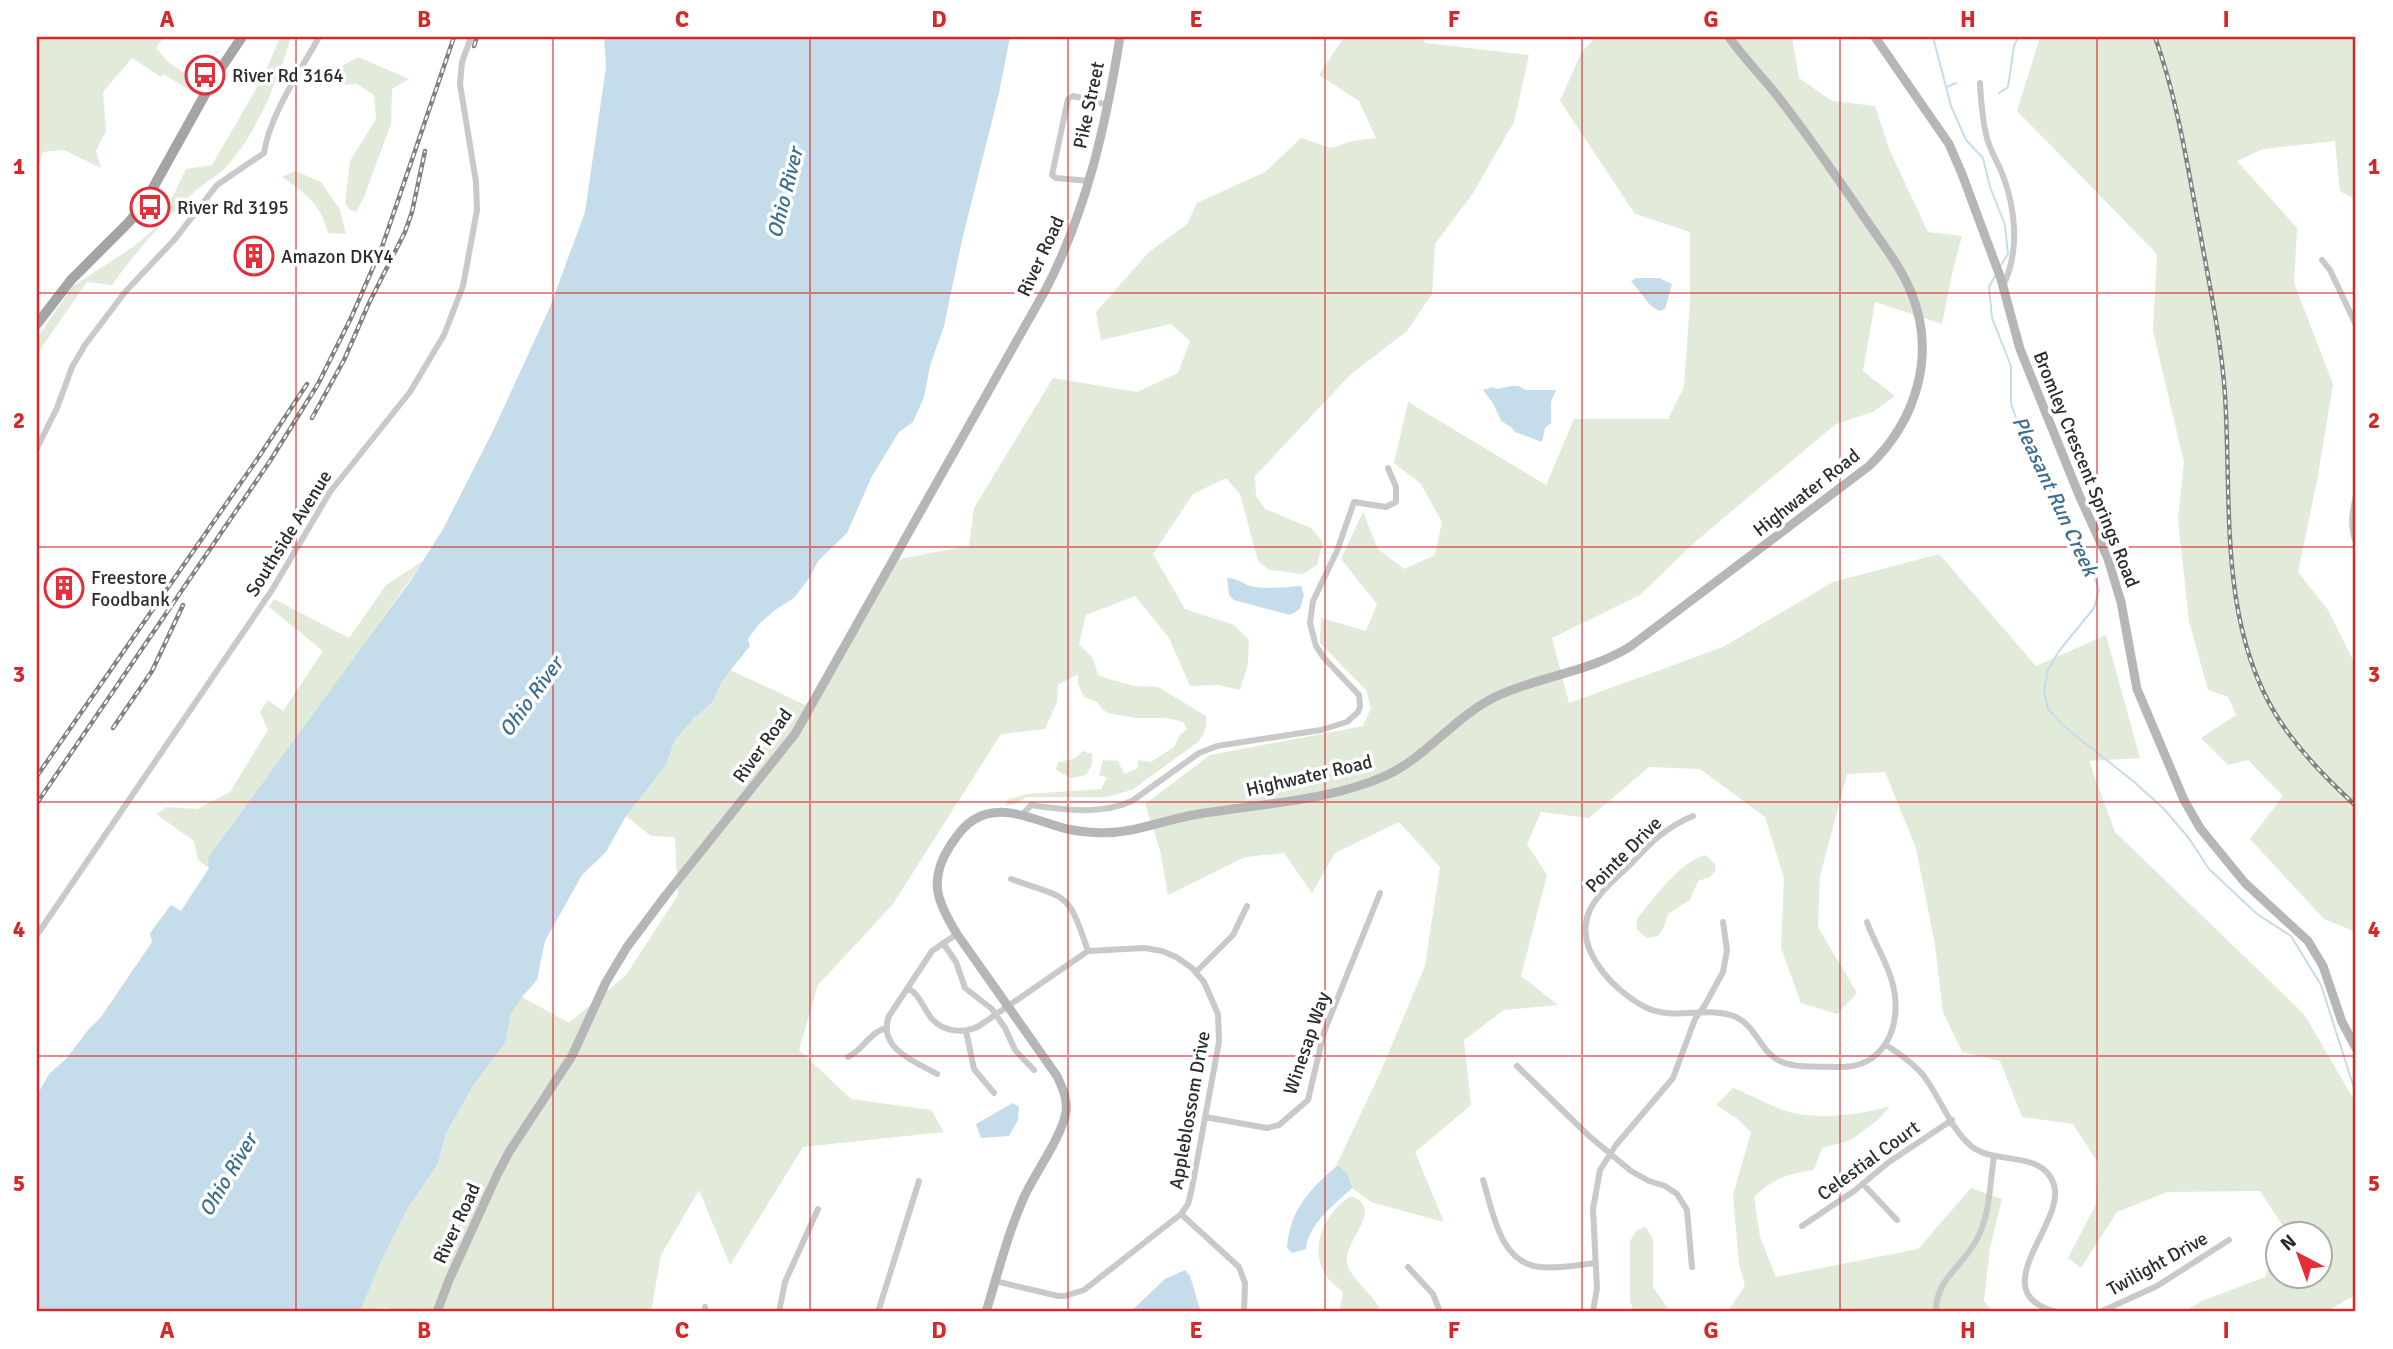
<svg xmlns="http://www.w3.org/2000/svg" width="2393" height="1349" viewBox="0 0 2393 1349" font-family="Signika,sans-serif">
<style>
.green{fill:#e2ead9}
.water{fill:#c5dcea}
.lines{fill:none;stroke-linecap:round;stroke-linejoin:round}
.stream{stroke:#c5dcea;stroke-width:2}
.street{stroke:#c9c9c9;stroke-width:6}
.secondary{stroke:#b6b6b6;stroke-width:9}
.primary{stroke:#a4a4a4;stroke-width:10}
.rail-casing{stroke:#818181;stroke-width:4.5}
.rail{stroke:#fff;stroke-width:2;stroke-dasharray:5;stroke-linecap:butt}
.grid{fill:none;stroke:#d62828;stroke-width:2;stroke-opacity:0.55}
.labels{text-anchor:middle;stroke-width:7;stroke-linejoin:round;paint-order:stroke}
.poi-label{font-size:19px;fill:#2c2c2c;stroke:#fff;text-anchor:start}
.street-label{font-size:19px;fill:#2c2c2c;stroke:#fff}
.water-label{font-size:21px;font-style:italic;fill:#3b6d8d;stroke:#fff}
.neatline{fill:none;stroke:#d62828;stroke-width:2.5}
.grid-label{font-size:23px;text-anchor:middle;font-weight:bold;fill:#d62828}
</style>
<rect width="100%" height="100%" fill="#fff"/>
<path class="green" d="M37,37h127l-8,11 12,14 32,21 -6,10 -31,-19 -2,3 -29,-19 -29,34 3,39 -10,20 5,17 -37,-18 -21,2 -6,20z
M280,37h11c-13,43 -35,100 -68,133 -9,8 -21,14 -30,23 -30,28 -57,58 -81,92l-25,-3 -50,72v-16l36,-52 60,-39 25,-21 28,-57 26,-4 51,-88z
M1344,37h76l6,6 103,12 -15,67 -41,71 -38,51 -3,50 -25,37 -56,43 -96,102 1,20 9,13 46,19 12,14 -6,23 -14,9 -34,-4 -11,-9 -18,-67 -14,-16 -33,16 -40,60 32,55 49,16 15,15 -1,24 -8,26 -22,-5 -28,1 -21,-48 -34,-42 -49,19 -7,29 13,13 7,19 35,10 24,1 48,29c1,11 -1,18 -8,26l-66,48 -26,7h-79l-12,7 -10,2 2,-6 19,-6 75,-5 6,-11 -8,-3 4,-15 15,1 6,13 14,-6v-8l13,2 23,-15 6,-12 7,-6 -4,-7 -16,-4h-32l-27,-5 -6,-4 -5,-7 -13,-5 -6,-13v-10l-20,11 -1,17 -12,27 -44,5 -108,170 -75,81 -19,65 52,49 80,11 13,22 -141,15 -73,118 -31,-75 -38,65 -10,57h-259l-4,-4 -27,2 18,-44 27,-55 32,-47 8,-31 27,-47 32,-43 6,-29 11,-17 47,26 57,-48 52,-80 -3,-58 -24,-1 -25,-20 40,-51 9,-25 19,-22 18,-15 10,-22 8,-11 80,37 83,-147 76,-14 5,-38 79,-130 84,14 41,-19 12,-32 -19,-17 -70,16 -5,-28 53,-60 38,-28 10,-21 68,-31 36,-34 30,10 22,-7 23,-3 -17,-37 -40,-26z
M1595,37h197l7,41 33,23 43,5 15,45 38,81 34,4 -10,38 -10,50 -67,-22 -12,69 32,25 -22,16 -37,12 -141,118 -55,53 -88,43 17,65 154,-56 110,-65 106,-28 97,112 70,-31 34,123 -51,3 26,71 189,182 52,89v192l-31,17h-142l19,-11 63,-24 12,-27 1,26h42v-42l-35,-1 1,-2 -26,-40 -93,1 -50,20 -36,56 -13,-10 28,-54 2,-41 -25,-39 -51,-7 -22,-56 -38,-9 -19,-40 -8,-67 -19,-97 -31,-76 -38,2 -27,102 -2,51 39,66 -20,21 -36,-11 -20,-55 3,-70 -19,-61 -65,-48 -51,-2 -60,51 -48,-6 -14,32 20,31 -26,101 37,29 -54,5 -40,30 7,65 -56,47 29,70 -73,-20 -19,-14 -4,-13 -11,-11 43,-91 45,-107 15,-99 -41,-45 -64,31 -23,40 -28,-40 -39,4 -77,38 -8,-45 -15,-46 65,-49 153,-29 8,-18 -5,-18 -46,-47 1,-25 45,13 11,-27 -36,-45 22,-47 15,37 26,20 31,-14 7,-33 -21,-38 -27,-21 14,-61 138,83 28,-66h94l16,-32 6,-86v-69l-55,-18 -75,-113 21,-48z
M2040,37h316v163l-16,-9 -5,-50 -72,8 -26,12 60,67 -3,55 39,101 -16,97 -19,91 30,38 28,56v266l-32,-13 -74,-80 33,-43 -35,-36 -20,5 -27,-27 35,-23 -8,-18 -20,-7 -19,-69 -11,-101 6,-58 -31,-131 4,-77 -140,-143z
M358,57l51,22 -17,10 -1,35 -27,73 -8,15 -7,-3 -4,-6 5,-42 26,-42 -2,-24 -17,-11 -16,1 -1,-18z
M295,171l26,11 19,28 6,24 -18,-1c-7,-29 -22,-39 -46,-56z
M423,561l-88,125 -126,172v10l-11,-8 -4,-19 -38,-27 11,-7 30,2 33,-17 38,-62 -8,-18 8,-12 15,11 40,-60 -54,-44 5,-8 75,39 37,-53z
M1083,751l9,3v11l-6,10 -15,3 -15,-8 2,-8 16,-3z
M1705,855l10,9v7l-5,6 -12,4 -8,19 -22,14 -4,13 -6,9 -11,2 -10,-8v-11c16,-20 43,-57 68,-64z
M1733,1088c16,6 45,22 60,25 32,6 67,2 97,-7l-11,13 -28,21 -29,8 -8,22c-27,4 -40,8 -60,27l6,40 16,40 142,-28 53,-61 31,11 -12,49 -6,53 9,11h-266l18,-26 -6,-22 -6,-69 18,-63 -15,-14 -20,-13z
M1351,1196c35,13 -8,45 -4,67 3,16 28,32 34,49h-42l4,-20c-5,-4 -12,-9 -16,-15 -20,-28 -2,-65 24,-81z
M1646,1227l7,12v48l16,23 -2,2h-33l-4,-11v-60l7,-11z"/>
<path class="water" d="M604,37h406l-11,56 -37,147 -18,86 -14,40 -6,31 -11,25 -14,10 -27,44 -25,57 -29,28 -8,16 -16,21 -19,12 -16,14 -11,15 2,7 -28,35 -10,22 -18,15 -19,22 -9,25 -40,51 -20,36 -24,23 -37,66 -8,39 -15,17 -11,17 -6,29 -32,43 -27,47 -8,31 -32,47 -27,55 -19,46h-323v-217l12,-21 17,-15 22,-29 13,-13 51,-75 -2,-9 21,-28 10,6 28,-43 -1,-10 203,-278 32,-51 50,-98 57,-124 35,-95 21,-145z
M1636,278h23l13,6 -7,25 -6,2 -9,-6 -19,-24z
M1511,386h7l8,4h30l-5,12v21l-6,5 -3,14 -27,-10 -4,-5 -10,-6 -8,-18 -10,-13 9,-3 5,2z
M1227,578c11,0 17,7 27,9 16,2 31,0 47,-1l3,9 -4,14 -10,6 -56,-15 -5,-5z
M1013,1103l6,4 -1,13 -9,16 -28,2 -5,-14z
M1338,1165l10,10 4,13c-17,16 -44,36 -46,61l-14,4 -5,-5c3,-39 23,-59 51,-83z
M1185,1270l5,6 10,33 -2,3h-68l35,-33z"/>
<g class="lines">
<path class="stream" d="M1933,37l18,69 15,34 17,18 7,29 15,38 3,29 -7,11
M1947,87l9,-4
M1999,93l9,-6 6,-41 4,-9
M1995,276l-6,11 3,31 19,48v37l7,22 43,88 25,39 13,38 -5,18 -35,43 -11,19 -4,21 4,18 18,19 67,53 30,27 25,29 21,32 48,45 34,22 30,49 35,109"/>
<path class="street" d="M1980,83c1,18 2,37 7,55 3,12 10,23 15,35 14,36 18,78 1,113
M1089,181l-33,-3 -4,-3 16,-76 5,-3 35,9
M2322,260l8,10 26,55
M37,448l20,-40 15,-41 13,-22 40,-53 50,-53 42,-54 47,-32c6,-39 36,-81 55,-116
M2356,496c-4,16 -6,30 0,47
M1021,816l10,-11c33,5 71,10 101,-4l67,-48 18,-7 104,-16 26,-8 11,-10 2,-5 -1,-12 -35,-37 -8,-12 -6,-23 3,-22 24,-50 17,-49 32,5 10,-5v-15l-8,-19
M1693,816c-28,12 -42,26 -62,48 -14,14 -34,29 -42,48 -16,38 27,81 58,96 29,13 61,-3 89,9 21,10 24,35 44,44 16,8 40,5 58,6 46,2 65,-41 55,-82 -5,-22 -19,-42 -26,-63
M1011,879c57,21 56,10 77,72
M37,935l235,-345 58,-98 80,-100 34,-57 19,-49 14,-76 -1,-28 -16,-98 2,-22 9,-25
M943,943l13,19 9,26 27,21 13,19 10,22 19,20
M1196,972l37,-37 14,-29
M908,988c13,8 14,19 24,31 12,13 32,15 47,7l109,-75 57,-3 17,3 14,6 16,11 12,14 14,32 1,28 -27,146 -4,16 -7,10 -97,76 -19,6h-7l-63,-15
M966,1031l8,38 20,24
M1886,1045c14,9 27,18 37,30 17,22 27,53 48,71 24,20 72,3 83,39 12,39 -73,107 2,127
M848,1057c15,-7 22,-25 38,-29
M1517,1066l72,70 42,35 18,10 16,5 12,8 10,16 5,57
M937,1074c-23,-13 -60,-26 -48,-58l43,-65 25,-17
M1205,1117l62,11 12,-3 29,-25 16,-68 56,-139
M1483,1180c10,31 16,83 57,87 18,2 37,-2 55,-4
M1863,1184l34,36
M1181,1214l58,53 6,16 -1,29
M1802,1226l52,-35 35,-29 63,-42
M1408,1267l25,27 7,18
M705,1307v5
M779,1312l6,-30 33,-73
M878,1312l41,-131
M1593,1312l4,-24 -4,-79 7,-39 16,-25 57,-67 22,-59 10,-14 18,-33 4,-22 -4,-28
M1936,1312c-1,-33 29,-47 42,-75 12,-23 12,-55 16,-81
M2100,1312l57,-26 72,-46"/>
<path class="secondary" d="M1875,37l74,107 13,30 39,105 19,70 59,146 29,64 13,43 16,87 47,111 16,28 45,55 63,58 15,25 19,56 14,26
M437,1312l12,-32 48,-105 12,-23 63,-96 34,-74 21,-35 39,-52 129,-161 251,-445c41,-79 60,-165 74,-252
M986,1312c12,-39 22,-80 39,-117 12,-25 36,-57 41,-83 2,-13 -4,-25 -9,-36l-100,-142c-20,-32 -29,-54 -7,-88 7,-10 14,-21 25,-27 29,-17 63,3 92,10 20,4 44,5 64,1 20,-4 41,-11 62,-15 62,-11 134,-13 192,-39 42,-19 70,-60 112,-80 43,-20 93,-24 134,-50l238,-180c47,-45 68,-111 42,-174 -12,-29 -34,-55 -51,-81 -26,-38 -52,-76 -81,-113 -16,-21 -35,-39 -50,-61"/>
<path class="primary" d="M37,324l34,-44 58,-58 15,-18 69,-124 29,-43"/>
<defs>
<path id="rail" d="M2155,37c22,61 32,126 44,190 10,56 22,111 26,168 7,106 -7,225 51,320 22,35 50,63 80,91
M474,46l3,-9
M312,418l32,-58 25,-57 36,-71 7,-20 13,-61
M113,728l39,-57 31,-66
M37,776l221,-318 49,-74
M37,803l233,-342 48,-77 33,-66 31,-71 72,-210"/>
</defs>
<use href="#rail" class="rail-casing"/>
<use href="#rail" class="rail"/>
</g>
<path class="grid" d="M296,37v1275M553,37v1275M810,37v1275M1068,37v1275M1325,37v1275M1582,37v1275M1840,37v1275M2097,37v1275M37,293h2319M37,547h2319M37,802h2319M37,1056h2319"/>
<defs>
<symbol id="bus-ring" viewBox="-11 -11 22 22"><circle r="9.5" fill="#fff" stroke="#e42e3a" stroke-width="1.5"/><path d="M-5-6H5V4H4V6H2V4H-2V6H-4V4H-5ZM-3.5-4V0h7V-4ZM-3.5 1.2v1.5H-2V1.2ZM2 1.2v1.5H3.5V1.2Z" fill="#e42e3a"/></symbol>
<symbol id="building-ring" viewBox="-11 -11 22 22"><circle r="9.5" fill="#fff" stroke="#e42e3a" stroke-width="1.5"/><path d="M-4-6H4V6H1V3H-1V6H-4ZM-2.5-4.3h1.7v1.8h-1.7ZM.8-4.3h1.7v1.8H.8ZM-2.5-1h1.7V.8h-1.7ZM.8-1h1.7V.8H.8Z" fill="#e42e3a"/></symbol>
</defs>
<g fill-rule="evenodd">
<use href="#bus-ring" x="183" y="53" width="44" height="44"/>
<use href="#bus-ring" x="128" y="185" width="44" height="44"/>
<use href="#building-ring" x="232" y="234" width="44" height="44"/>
<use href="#building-ring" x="42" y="566" width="44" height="44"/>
</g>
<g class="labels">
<g class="poi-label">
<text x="232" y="82">River Rd 3164</text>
<text x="177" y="214">River Rd 3195</text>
<text x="281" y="263">Amazon DKY4</text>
<text x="91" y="584">Freestore<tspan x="91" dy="22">Foodbank</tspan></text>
</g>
<g class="street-label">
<text transform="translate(1088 105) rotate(-78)" y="7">Pike Street</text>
<text transform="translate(1040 256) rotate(-65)" y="7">River Road</text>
<text transform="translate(2087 469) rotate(68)" y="7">Bromley Crescent Springs Road</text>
<text transform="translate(1806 492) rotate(-38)" y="7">Highwater Road</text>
<text transform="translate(288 533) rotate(-58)" y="7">Southside Avenue</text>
<text transform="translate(762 745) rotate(-54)" y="7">River Road</text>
<text transform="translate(1309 775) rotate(-13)" y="7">Highwater Road</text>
<text transform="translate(1623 854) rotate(-45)" y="7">Pointe Drive</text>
<text transform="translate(1306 1043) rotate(-71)" y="7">Winesap Way</text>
<text transform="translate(1189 1110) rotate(-80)" y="7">Appleblossom Drive</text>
<text transform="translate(1868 1160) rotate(-36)" y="7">Celestial Court</text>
<text transform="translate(456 1223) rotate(-65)" y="7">River Road</text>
<text transform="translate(2157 1263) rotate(-29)" y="7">Twilight Drive</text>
</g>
<g class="water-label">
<text transform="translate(785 193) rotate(-76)" y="7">Ohio River</text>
<text transform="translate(2055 496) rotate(65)" y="7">Pleasant Run Creek</text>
<text transform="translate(531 697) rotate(-54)" y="7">Ohio River</text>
<text transform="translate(228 1175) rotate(-59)" y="7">Ohio River</text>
</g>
</g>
<rect width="2393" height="1349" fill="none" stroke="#ffffff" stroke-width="77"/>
<g transform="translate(2299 1255) rotate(319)"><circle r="33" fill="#ffffff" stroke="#ababab" stroke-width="2"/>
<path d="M0-5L12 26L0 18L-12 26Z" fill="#e42e3a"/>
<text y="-10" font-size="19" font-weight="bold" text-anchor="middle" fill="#2c2c2c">N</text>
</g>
<rect x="38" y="38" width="2316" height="1272" class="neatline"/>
<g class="grid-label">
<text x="167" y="27">A</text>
<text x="424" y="27">B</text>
<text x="682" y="27">C</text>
<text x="939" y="27">D</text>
<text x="1196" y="27">E</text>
<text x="1454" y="27">F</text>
<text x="1711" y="27">G</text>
<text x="1968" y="27">H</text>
<text x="2226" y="27">I</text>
<text x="19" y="174">1</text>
<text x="2374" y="174">1</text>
<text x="19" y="428">2</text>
<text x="2374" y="428">2</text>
<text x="19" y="682">3</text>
<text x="2374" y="682">3</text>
<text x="19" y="937">4</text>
<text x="2374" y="937">4</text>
<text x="19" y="1191">5</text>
<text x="2374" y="1191">5</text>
<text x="167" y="1338">A</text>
<text x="424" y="1338">B</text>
<text x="682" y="1338">C</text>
<text x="939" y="1338">D</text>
<text x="1196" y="1338">E</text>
<text x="1454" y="1338">F</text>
<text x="1711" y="1338">G</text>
<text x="1968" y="1338">H</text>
<text x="2226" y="1338">I</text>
</g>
</svg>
